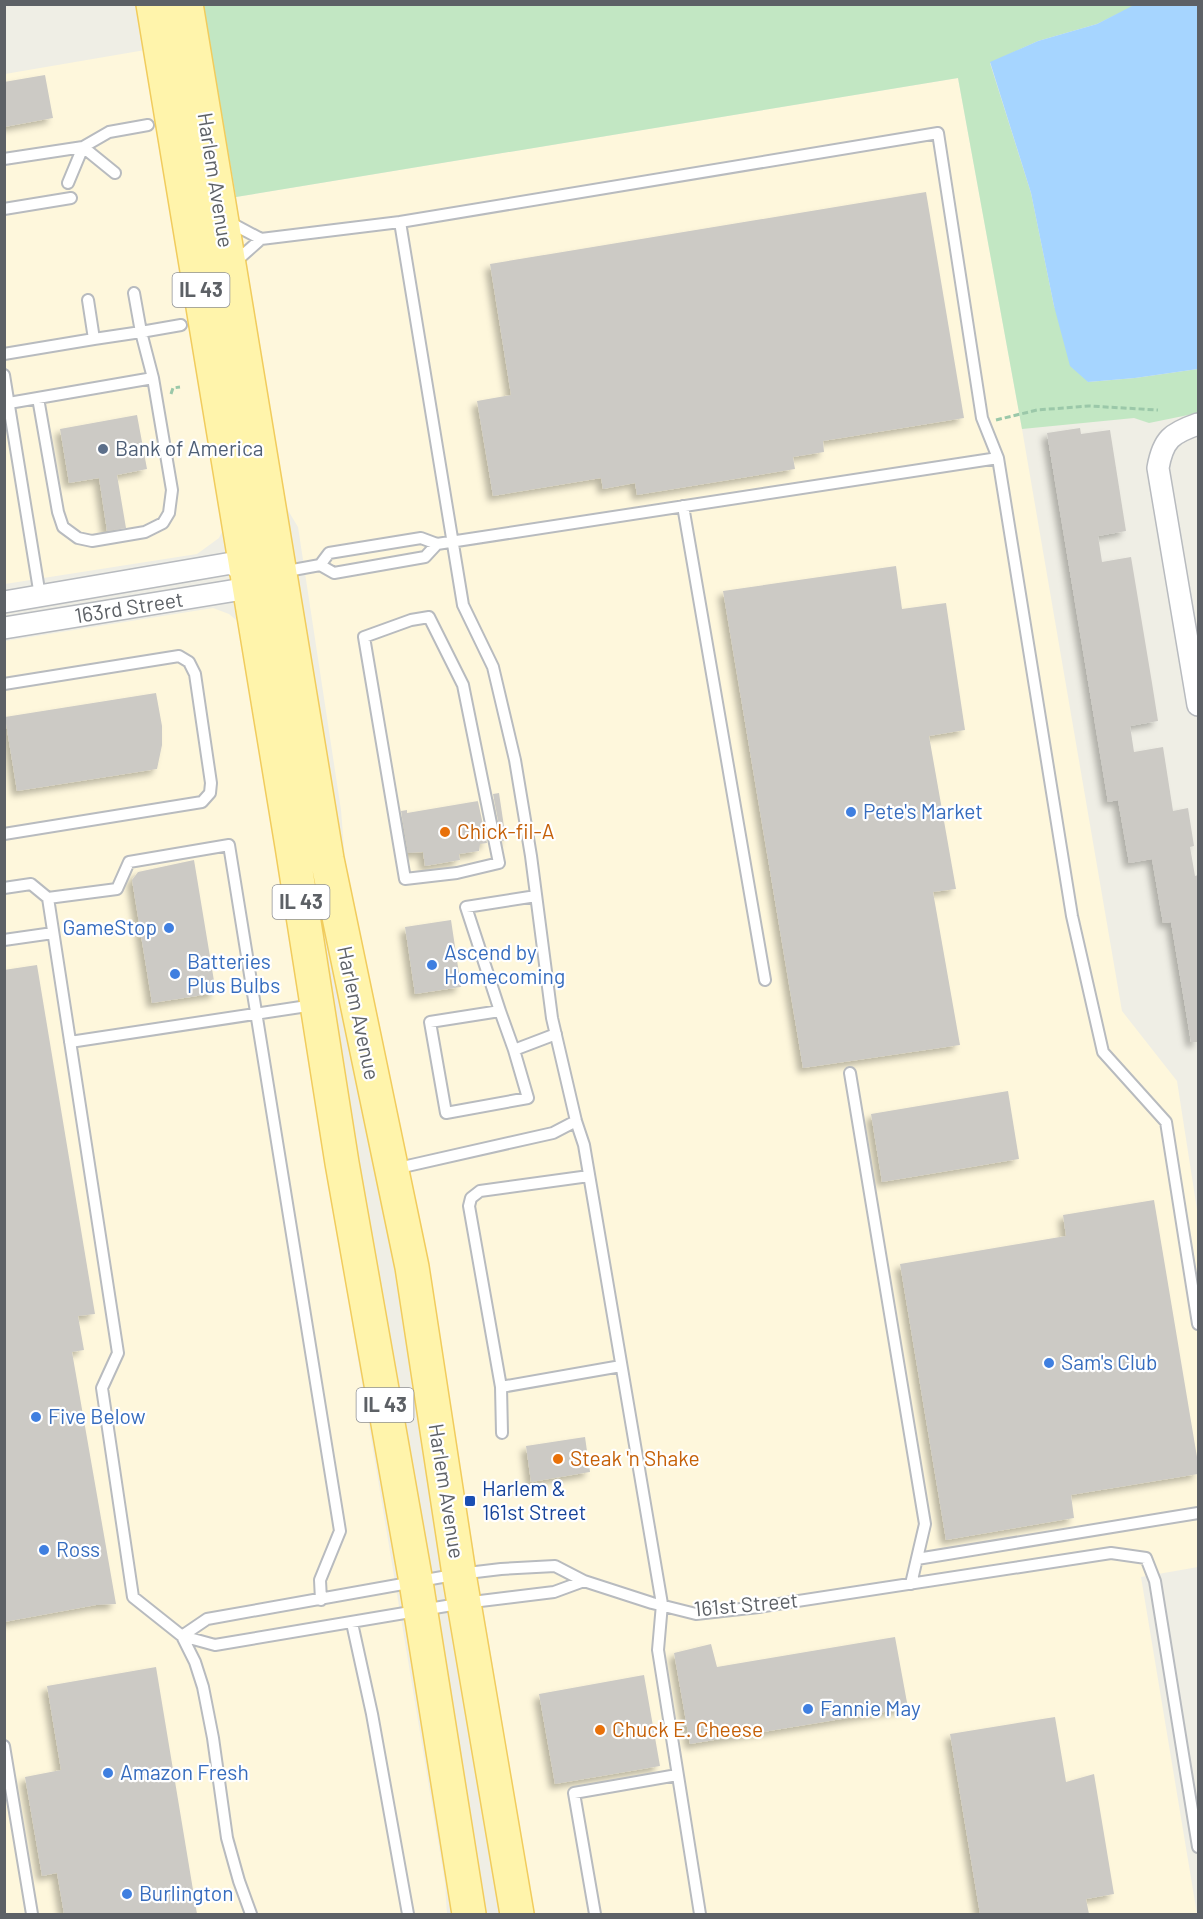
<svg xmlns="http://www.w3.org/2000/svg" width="1203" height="1919" viewBox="0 0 1203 1919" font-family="Barlow,sans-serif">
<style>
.commercial{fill:#fef7dc}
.green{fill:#c2e7c3}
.water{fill:#a6d5ff}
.building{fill:#cccac5;filter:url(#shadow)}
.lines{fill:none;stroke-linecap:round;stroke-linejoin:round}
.service-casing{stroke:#b8bbbf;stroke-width:14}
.minor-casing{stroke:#b8bbbf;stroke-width:24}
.primary-casing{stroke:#f1cc5d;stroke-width:36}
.path{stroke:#9bc8a9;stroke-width:3;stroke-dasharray:6 3;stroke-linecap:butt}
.service{stroke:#fff;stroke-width:10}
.minor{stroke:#fff;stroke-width:21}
.primary{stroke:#fff4ab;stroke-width:33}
.service-dot{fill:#5c6f8a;stroke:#fff;stroke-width:2}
.shop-dot{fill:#3f7fe0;stroke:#fff;stroke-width:2}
.food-dot{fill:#e8710a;stroke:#fff;stroke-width:2}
.transit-dot{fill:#1a4fb4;stroke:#fff;stroke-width:2}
.labels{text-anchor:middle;stroke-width:4.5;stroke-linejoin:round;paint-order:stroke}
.shield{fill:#fff;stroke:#8e9094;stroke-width:1.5}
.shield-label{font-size:20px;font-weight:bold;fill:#5d6166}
.street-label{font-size:21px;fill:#5d6166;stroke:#fff}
.service-label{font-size:21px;fill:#4e5e75;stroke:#fff;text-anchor:start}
.shop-label{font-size:21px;fill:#366cbe;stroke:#fff;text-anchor:start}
.food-label{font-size:21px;fill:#c56008;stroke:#fff;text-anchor:start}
.transit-label{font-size:21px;fill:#164399;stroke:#fff;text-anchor:start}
</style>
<defs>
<filter id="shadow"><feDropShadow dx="-5" dy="5" stdDeviation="3" flood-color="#0004"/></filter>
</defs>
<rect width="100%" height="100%" fill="#efeee5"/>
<path class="commercial" d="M151,49l77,470 -9,19 -22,16 -192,30v-510z
M958,78l64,351 100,582 55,70 21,135v351l-57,10 56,337h-663l-113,-680 -75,-361 -5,-63 -43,-283 -12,-20 -50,-310z
M213,608l16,6 12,10 72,410 40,295 92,554 2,31h-442v-1273z"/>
<path class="green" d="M203,5h933l-39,19 -59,17 -48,22 41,130 23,113 34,76 47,-4 63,-9v44l-49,10 -15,-5 -112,11 -64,-351 -722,119z"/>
<path class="water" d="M1136,4l62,1v364l-63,9 -47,4 -18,-16 -16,-60 -23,-113 -41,-131 48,-21 59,-17z"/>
<path class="building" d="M45,75l8,43 -49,9v-45z
M926,192l38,226 -141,23 1,11 -31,5 2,12 -158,26 -2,-12 -32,6 -2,-11 -108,18 -16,-95 34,-6 -21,-131z
M137,415l10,54 -30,6 9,53 -19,3 -8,-53 -30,5 -9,-54z
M1080,428l1,6 29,-4 16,101 -28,5 4,26 29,-5 21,126 6,38 -28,5 4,26 29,-5 10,64 15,-3 6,38 -4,1 5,29 3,-1v167h-7l-20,-120 -8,1 -11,-64 -23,4 -11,-63 -10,2 -61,-369z
M896,566l6,43 44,-6 19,127 -36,6 27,153 -23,3 27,153 -157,23 -80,-477z
M156,693l6,33v19l-5,24 -140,22 -12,-74z
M499,793l7,47 -4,1 -9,-47z
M477,797l10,46 -7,1 -1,7 -20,3 1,6 -35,6 -2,-14 -15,1 -7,-42 6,-1v3l71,-12z
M194,860l22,133 -64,10 -20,-123 6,-8z
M451,920l10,67 -46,7 -10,-67z
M37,965l58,349 -17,2 6,34 -12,2 44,252 -20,1 -92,17v-652z
M1008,1091l11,68 -137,23 -11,-68z
M1154,1200l44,263v11l-127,21 3,23 -128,22 -46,-276 166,-28 -3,-21z
M585,1437l5,35 -59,10 -5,-36z
M895,1637l13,71 -218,36 -16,-91 37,-9 6,23z
M156,1667l41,247h-133l-7,-41 -15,3 -17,-99 36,-7 -14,-84z
M644,1675l16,91 -105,18 -16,-90z
M1055,1717l11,65 28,-8 20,120 -28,5 3,15h-109l-30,-180z"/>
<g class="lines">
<defs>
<path id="service" d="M4,159l79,-12 26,-15 39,-7
M68,183l15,-36 32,26
M4,209l67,-11
M229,222l32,17 -27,24
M261,239l139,-17
M134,293l7,39 40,-7
M4,354l90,-15
M4,375l36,221
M38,398l20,114 5,15 15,11 14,3 53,-9 18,-9 6,-10 3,-23 -19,-112 -12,-46 -47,7 -6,-39
M9,403l144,-25
M683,506l82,474
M320,565l14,8 91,-16 12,-13
M282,572l38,-7 9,-12 92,-15 16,6 561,-86
M429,617l34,68 36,178 -42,10 -52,6 -41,-242 47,-17z
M4,684l175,-28 10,6 6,12 16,109 -1,10 -8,9 -198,32
M4,888l27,-4 17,14
M536,896l-70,11 34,104 -70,11 16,91 82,-15 -14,-48 42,-16
M4,940l49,-7
M500,1011l14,39
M70,1042l244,-37
M850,1073l75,451 -14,60
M394,1169l159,-36 23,-12
M589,1176l-109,15 -9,7 -2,8 32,181 120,-21
M501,1387l1,46
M917,1559l281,-46
M352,1623l20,91 36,200
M182,1636l25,-17 252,-45 42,-5 54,-3 29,15 68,22 44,11 63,-7 352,-54 35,5 9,23 43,266
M182,1636l33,9 249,-42 90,-11 30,-11
M4,1746l28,168
M251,1914l-12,-33 -12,-43 -14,-100 -10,-51 -8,-25 -13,-26 -49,-39 -31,-209 16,-35 -70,-455 69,-9 12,-27 100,-17 111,686 -20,49 1,20
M595,1914l-21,-121 103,-18
M700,1914l-42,-264 4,-46 -78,-459 -8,-24 -24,-103 -21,-162 -16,-96 -22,-93 -30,-62 -63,-383 538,-89 44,285 16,40 74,458 31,136 63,70 32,202"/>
<path id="minor" d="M1198,424c-26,9 -35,15 -40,44l40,237
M4,602l228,-39 16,13
M4,628l233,-38 11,-14 7,-1"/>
<path id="primary" d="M153,4l139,842 50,317 74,419 53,332
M186,4l141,855 85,408 47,307 58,340"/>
</defs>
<use href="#service" class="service-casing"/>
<use href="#minor" class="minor-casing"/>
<use href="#primary" class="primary-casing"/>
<path class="path" d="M171,394l2,-6 7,-1
M996,420l41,-10 52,-4 69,4"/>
<use href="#service" class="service"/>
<use href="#minor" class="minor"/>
<use href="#primary" class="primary"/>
</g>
<circle class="service-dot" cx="103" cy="449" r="6"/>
<g class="shop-dot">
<circle cx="851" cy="812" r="6"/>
<circle cx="169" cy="928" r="6"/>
<circle cx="432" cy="965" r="6"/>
<circle cx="175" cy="974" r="6"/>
<circle cx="1049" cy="1363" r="6"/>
<circle cx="36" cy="1417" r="6"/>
<circle cx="44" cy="1550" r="6"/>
<circle cx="808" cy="1709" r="6"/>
<circle cx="108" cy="1773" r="6"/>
<circle cx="127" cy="1894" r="6"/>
</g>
<g class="food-dot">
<circle cx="445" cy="832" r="6"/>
<circle cx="558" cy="1459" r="6"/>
<circle cx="600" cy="1730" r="6"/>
</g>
<rect class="transit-dot" x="464" y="1495" width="12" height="12" rx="3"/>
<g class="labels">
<g class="shield">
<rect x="172.5" y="273" width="57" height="34" rx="4.5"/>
<rect x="272.5" y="885" width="57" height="34" rx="4.5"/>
<rect x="356.5" y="1388" width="57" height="34" rx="4.5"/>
</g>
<g class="shield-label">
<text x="201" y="297">IL 43</text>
<text x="301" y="909">IL 43</text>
<text x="385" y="1412">IL 43</text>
</g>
<g class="street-label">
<text transform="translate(215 180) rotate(81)" y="7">Harlem Avenue</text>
<text transform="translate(129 608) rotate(-9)" y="7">163rd Street</text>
<text transform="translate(358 1013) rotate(78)" y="7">Harlem Avenue</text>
<text transform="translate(446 1491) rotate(81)" y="7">Harlem Avenue</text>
<text transform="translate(746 1605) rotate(-5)" y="7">161st Street</text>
</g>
<g class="service-label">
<text x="115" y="456">Bank of America</text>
</g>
<g class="shop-label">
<text x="863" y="819">Pete's Market</text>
<text x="157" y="935" text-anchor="end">GameStop</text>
<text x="444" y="960">Ascend by<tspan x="444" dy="24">Homecoming</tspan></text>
<text x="187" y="969">Batteries<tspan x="187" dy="24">Plus Bulbs</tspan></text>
<text x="1061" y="1370">Sam's Club</text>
<text x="48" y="1424">Five Below</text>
<text x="56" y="1557">Ross</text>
<text x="820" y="1716">Fannie May</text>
<text x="120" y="1780">Amazon Fresh</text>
<text x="139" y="1901">Burlington</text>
</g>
<g class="food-label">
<text x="457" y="839">Chick-fil-A</text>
<text x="570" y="1466">Steak 'n Shake</text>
<text x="612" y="1737">Chuck E. Cheese</text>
</g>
<g class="transit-label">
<text x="482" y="1496">Harlem &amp;<tspan x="482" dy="24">161st Street</tspan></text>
</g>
</g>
<rect width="1203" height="1919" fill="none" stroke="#5d6166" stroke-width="12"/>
</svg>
